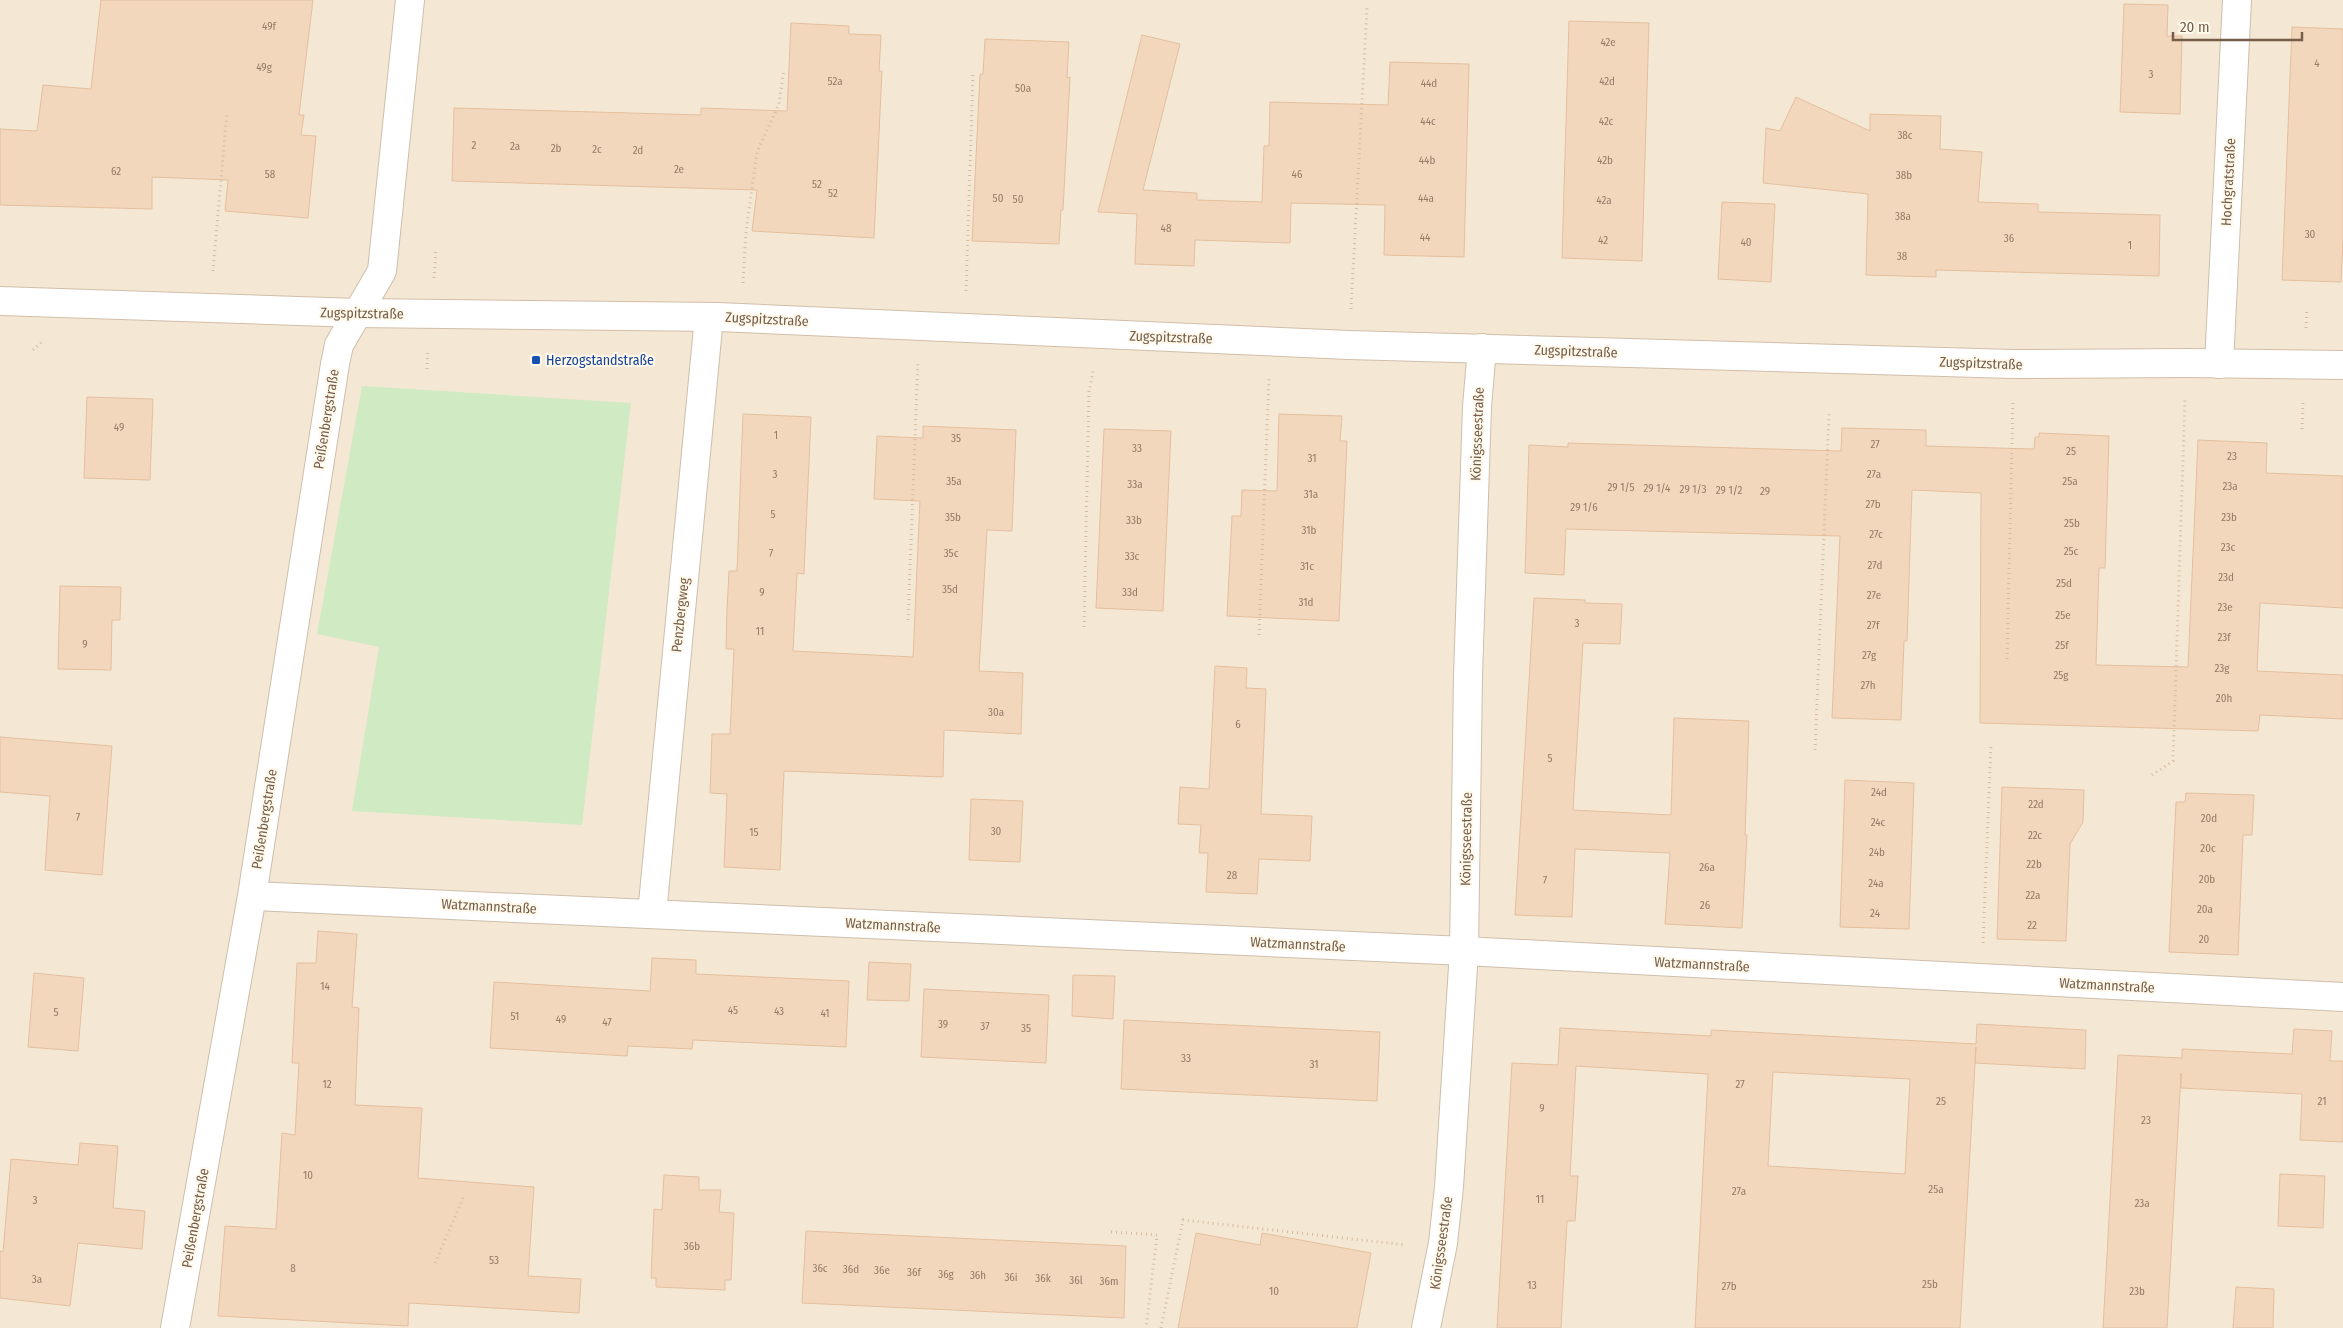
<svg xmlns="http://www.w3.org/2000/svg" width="2343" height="1328" viewBox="0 0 2343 1328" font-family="'Fira Sans Condensed',sans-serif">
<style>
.residential{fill:#f4e8d4}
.green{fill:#d0eac4}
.building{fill:#f2d7bd;stroke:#e4bf9e;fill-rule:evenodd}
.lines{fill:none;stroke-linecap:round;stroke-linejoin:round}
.street-casing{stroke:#cebeac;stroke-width:30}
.secondary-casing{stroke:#d1bea9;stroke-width:30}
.path{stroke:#d7baa0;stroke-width:3;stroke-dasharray:1 4;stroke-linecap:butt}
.street{stroke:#fff;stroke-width:28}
.secondary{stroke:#fff;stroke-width:28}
.transit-dot{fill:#1a4fb4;stroke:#fff9ec;stroke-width:2}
.labels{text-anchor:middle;stroke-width:4;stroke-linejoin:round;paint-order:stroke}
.number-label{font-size:11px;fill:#957c67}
.street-label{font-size:14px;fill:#765d4a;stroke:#fff9ec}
.transit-label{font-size:14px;fill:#164399;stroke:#fff9ec;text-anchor:start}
</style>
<rect width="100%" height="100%" fill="#fcf5e6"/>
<path class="residential" d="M0,0h2343v1328h-2343z"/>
<path class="green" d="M362,386l269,17 -49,422 -230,-14 27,-164 -62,-13z"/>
<path class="building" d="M101,0h212l-14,115h5l-3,20 15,1 -8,82 -83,-7 3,-31 -76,-3v32l-152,-4v-76l37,2 6,-46 48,4z
M2124,4l44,1 -1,31h15l-2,78 -60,-2z
M1569,21l80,2 -7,238 -80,-3z
M791,23l58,3v8l32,1 -2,36h3l-8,167 -122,-7 5,-41 -305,-9 2,-73 247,7v-7l86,3z
M2292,27l51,2v211l-2,42 -59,-2z
M1142,35l38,9 -37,146 54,3v7l65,2 2,-56h5l1,-44 118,3 2,-43 79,2 -5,193 -80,-2 1,-50 -94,-2 -1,40 -95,-3 -1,26 -59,-2 2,-50 -39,-2z
M985,39l84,3 -2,36 3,-1 -7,133h-2l-2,34 -87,-3 8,-167h3z
M1796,97l74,34v-17l71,2 -1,33 42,3 -4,50 60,2v8l122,3 -1,61 -223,-6v7l-70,-2 2,-81 -105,-11 3,-55 14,3z
M1722,202l53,2 -4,78 -53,-3z
M87,397l66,2 -3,81 -66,-2z
M743,414l68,3 -7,157 -7,-1 -4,78 120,6 7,-156 -46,-2 3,-63 46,2v-12l93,4 -4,101 -25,-1 -8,141 44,2 -2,61 -77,-4 -1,47 -159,-6 -4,99 -56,-3 3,-73 -17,-1 2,-59h18l4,-85h-8l1,-39 2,-39h8z
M1279,414l63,2 -2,25h7l-8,180 -112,-5 5,-100h9l1,-26 35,1z
M1842,428l84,2v16l108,3 1,-12h4v-4l70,3 -4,132h-6l-3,97 92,2 10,-227 69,3 -1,30 77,3v132l-83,-5 -3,68 86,4v44l-83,-4 -2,16 -278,-8 1,-230 -69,-3 -5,151h-3l-3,79 -69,-2 8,-182 -274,-7 -2,46 -39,-2 4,-128 39,2v-4l273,8z
M1104,429l67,2 -8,180 -67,-3z
M60,586l61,1 -1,33h-8l-1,50 -53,-1z
M1534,598l51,2v3l37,1 -2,40 -37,-1 -10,167 98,5 3,-97 75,3 -4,114h2l-5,93 -77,-4 5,-71 -95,-4 -3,68 -57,-2z
M1215,666l32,2 -1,20 20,1 -5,125 51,2 -2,45 -51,-2 -2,35 -51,-2 2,-39h-9l2,-28 -23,-1 2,-37 29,2z
M0,737l112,9 -10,129 -57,-5 5,-74 -50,-4z
M1845,780l69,3 -5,146 -69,-2z
M2002,787l82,3 -1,32 -13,22 -4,97 -69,-2z
M2186,793l68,2 -2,40h-9l-5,120 -69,-3 7,-150h9z
M971,799l52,2 -3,61 -51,-2z
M318,931l39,3 -5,73 7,1 -4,97 67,3 -4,70 116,9 -6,89 53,3 -2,34 -170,-10 -1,23 -190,-10 7,-90 51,3 6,-96 13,2 4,-72h-7l5,-100h19z
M652,958l44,2v14l153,7 -3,66 -153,-7 -1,9 -64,-3 -1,10 -137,-8 4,-66 156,9z
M869,962l42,2 -2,37 -42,-1z
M34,973l50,5 -6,73 -50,-4z
M1073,975l42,1 -2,43 -41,-3z
M924,989l125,6 -3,68 -125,-6z
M1124,1020l256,12 -3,69 -256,-12z
M1977,1024l109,6 -1,39 -110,-6 1,-16 -16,281h-265l13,-254 -132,-8 -6,110h8l-3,45h-8l-6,107h-64l15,-265 46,2 2,-37 151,8v-6l265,14zM1773,1072l137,7 -5,95 -137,-8z
M2294,1029l38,2 -2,30h13v81l-43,-2 2,-46 -121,-6v-15l-14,255h-64l15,-273 64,3v-9l110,5z
M80,1143l38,3 -5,62 32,3 -3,38 -64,-6 -8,63 -70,-8v-47l3,1 8,-93 67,6z
M2280,1174l45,2 -2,52 -45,-2z
M664,1175l35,2v13h22l-2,22 15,1 -3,67h-6v10l-69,-3v-9h-5l3,-69 8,1z
M806,1231l320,15 -2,72 -322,-15z
M1196,1233l64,12 2,-12 109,20 -14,75h-179z
M2236,1287l38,2 -1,39h-40z"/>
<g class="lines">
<defs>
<path id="street" d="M2219,364l18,-364
M252,896l1212,55 879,46
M652,914l57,-597
M175,1328l77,-432 83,-532 4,-19 43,-74 28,-271
M1426,1328l17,-85 6,-56 15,-236 4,-275 9,-269 5,-59"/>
<path id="secondary" d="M0,301l357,12 361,4 631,28 664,19 174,-1 156,2"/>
</defs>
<use href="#street" class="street-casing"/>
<use href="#secondary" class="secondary-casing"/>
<path class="path" d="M213,271l14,-159
M434,278l2,-29
M743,283l3,-51 11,-80 22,-48 5,-35
M966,291l7,-217
M1351,309l16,-301
M2306,328l1,-20
M33,350l11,-10
M427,369l1,-19
M2302,429l1,-27
M908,620l10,-259
M1084,627l5,-235 4,-21
M1259,635l10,-257
M2007,659l6,-259
M1815,750l14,-337
M2152,775l21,-14 12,-362
M1983,943l8,-199
M1111,1232l46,3 -11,93
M435,1263l29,-67
M1161,1328l22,-108 223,25"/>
<use href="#street" class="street"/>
<use href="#secondary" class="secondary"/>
</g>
<rect class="transit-dot" x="531" y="355" width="10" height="10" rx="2.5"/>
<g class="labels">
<g class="number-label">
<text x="269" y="30">49f</text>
<text x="1608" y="46">42e</text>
<text x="2317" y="67">4</text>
<text x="264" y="71">49g</text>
<text x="2151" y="78">3</text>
<text x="835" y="85">52a</text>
<text x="1607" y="85">42d</text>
<text x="1429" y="87">44d</text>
<text x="1023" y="92">50a</text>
<text x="1428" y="125">44c</text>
<text x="1606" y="125">42c</text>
<text x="1905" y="139">38c</text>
<text x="474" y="149">2</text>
<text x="515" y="150">2a</text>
<text x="556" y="152">2b</text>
<text x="597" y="153">2c</text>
<text x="638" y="154">2d</text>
<text x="1427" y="164">44b</text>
<text x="1605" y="164">42b</text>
<text x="679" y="173">2e</text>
<text x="116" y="175">62</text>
<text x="270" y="178">58</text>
<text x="1297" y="178">46</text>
<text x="1904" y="179">38b</text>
<text x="817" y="188">52</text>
<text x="833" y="197">52</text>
<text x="998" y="202">50</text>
<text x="1426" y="202">44a</text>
<text x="1018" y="203">50</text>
<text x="1604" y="204">42a</text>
<text x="1903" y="220">38a</text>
<text x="1166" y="232">48</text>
<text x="2310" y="238">30</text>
<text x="1425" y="241">44</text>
<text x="2009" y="242">36</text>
<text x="1603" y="244">42</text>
<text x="1746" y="246">40</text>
<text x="2130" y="249">1</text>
<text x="1902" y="260">38</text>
<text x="119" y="431">49</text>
<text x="776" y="439">1</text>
<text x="956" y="442">35</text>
<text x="1875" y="448">27</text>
<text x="1137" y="452">33</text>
<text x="2071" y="455">25</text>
<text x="2232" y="460">23</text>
<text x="1312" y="462">31</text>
<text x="775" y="478">3</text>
<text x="1874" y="478">27a</text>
<text x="954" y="485">35a</text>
<text x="2070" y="485">25a</text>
<text x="1135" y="488">33a</text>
<text x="2230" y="490">23a</text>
<text x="1621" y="491">29 1/5</text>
<text x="1657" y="492">29 1/4</text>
<text x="1693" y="493">29 1/3</text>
<text x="1729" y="494">29 1/2</text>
<text x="1765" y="495">29</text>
<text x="1311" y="498">31a</text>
<text x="1873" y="508">27b</text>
<text x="1584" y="511">29 1/6</text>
<text x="773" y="518">5</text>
<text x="953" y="521">35b</text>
<text x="2229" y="521">23b</text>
<text x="1134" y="524">33b</text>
<text x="2072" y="527">25b</text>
<text x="1309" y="534">31b</text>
<text x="1876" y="538">27c</text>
<text x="2228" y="551">23c</text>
<text x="2071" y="555">25c</text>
<text x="771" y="557">7</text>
<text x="951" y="557">35c</text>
<text x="1132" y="560">33c</text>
<text x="1875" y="569">27d</text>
<text x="1307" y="570">31c</text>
<text x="2226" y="581">23d</text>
<text x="2064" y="587">25d</text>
<text x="950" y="593">35d</text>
<text x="762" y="596">9</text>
<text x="1130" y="596">33d</text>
<text x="1874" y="599">27e</text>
<text x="1306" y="606">31d</text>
<text x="2225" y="611">23e</text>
<text x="2063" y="619">25e</text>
<text x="1577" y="627">3</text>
<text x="1873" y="629">27f</text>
<text x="760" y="635">11</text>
<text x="2224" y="641">23f</text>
<text x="85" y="648">9</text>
<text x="2062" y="649">25f</text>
<text x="1869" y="659">27g</text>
<text x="2222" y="672">23g</text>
<text x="2061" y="679">25g</text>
<text x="1868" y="689">27h</text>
<text x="2224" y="702">20h</text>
<text x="996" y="716">30a</text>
<text x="1238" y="728">6</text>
<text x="1550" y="762">5</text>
<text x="1879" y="796">24d</text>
<text x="2036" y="808">22d</text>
<text x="78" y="821">7</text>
<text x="2209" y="822">20d</text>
<text x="1878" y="826">24c</text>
<text x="996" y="835">30</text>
<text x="754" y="836">15</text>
<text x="2035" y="839">22c</text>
<text x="2208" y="852">20c</text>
<text x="1877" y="856">24b</text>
<text x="2034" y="868">22b</text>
<text x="1707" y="871">26a</text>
<text x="1232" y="879">28</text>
<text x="2207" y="883">20b</text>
<text x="1545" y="884">7</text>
<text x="1876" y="887">24a</text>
<text x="2033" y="899">22a</text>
<text x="1705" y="909">26</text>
<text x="2205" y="913">20a</text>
<text x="1875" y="917">24</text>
<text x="2032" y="929">22</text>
<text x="2204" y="943">20</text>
<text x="325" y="990">14</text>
<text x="733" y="1014">45</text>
<text x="779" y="1015">43</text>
<text x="56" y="1016">5</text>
<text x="825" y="1017">41</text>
<text x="515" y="1020">51</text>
<text x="561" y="1023">49</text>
<text x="607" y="1026">47</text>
<text x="943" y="1028">39</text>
<text x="985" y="1030">37</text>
<text x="1026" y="1032">35</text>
<text x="1186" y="1062">33</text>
<text x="1314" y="1068">31</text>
<text x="327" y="1088">12</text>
<text x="1740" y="1088">27</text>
<text x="1941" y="1105">25</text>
<text x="2322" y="1105">21</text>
<text x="1542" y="1112">9</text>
<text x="2146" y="1124">23</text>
<text x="308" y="1179">10</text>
<text x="1936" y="1193">25a</text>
<text x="1739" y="1195">27a</text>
<text x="1540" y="1203">11</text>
<text x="35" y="1204">3</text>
<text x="2142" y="1207">23a</text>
<text x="692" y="1250">36b</text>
<text x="494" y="1264">53</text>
<text x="293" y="1272">8</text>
<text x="820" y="1272">36c</text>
<text x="851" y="1273">36d</text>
<text x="882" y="1274">36e</text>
<text x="914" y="1276">36f</text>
<text x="946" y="1278">36g</text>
<text x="978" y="1279">36h</text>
<text x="1011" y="1281">36i</text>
<text x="1043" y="1282">36k</text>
<text x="37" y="1283">3a</text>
<text x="1076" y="1284">36l</text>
<text x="1109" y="1285">36m</text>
<text x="1930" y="1288">25b</text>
<text x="1532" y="1289">13</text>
<text x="1729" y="1290">27b</text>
<text x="1274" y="1295">10</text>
<text x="2137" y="1295">23b</text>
</g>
<g class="street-label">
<text transform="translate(2228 182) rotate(-87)" y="5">Hochgratstraße</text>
<text transform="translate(362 313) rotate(1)" y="5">Zugspitzstraße</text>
<text transform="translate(767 319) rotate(3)" y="5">Zugspitzstraße</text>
<text transform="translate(1171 337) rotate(2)" y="5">Zugspitzstraße</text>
<text transform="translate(1576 351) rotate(2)" y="5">Zugspitzstraße</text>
<text transform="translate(1981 363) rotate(2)" y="5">Zugspitzstraße</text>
<text transform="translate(326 419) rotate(-81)" y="5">Peißenbergstraße</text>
<text transform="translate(1477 434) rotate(-88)" y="5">Königsseestraße</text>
<text transform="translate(680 615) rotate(-84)" y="5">Penzbergweg</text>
<text transform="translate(264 819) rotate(-81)" y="5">Peißenbergstraße</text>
<text transform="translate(1466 839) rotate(-89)" y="5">Königsseestraße</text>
<text transform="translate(489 906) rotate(3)" y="5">Watzmannstraße</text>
<text transform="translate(893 925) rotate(3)" y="5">Watzmannstraße</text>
<text transform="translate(1298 944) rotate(3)" y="5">Watzmannstraße</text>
<text transform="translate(1702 964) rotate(3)" y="5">Watzmannstraße</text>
<text transform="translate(2107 985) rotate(3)" y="5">Watzmannstraße</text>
<text transform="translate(195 1218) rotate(-80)" y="5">Peißenbergstraße</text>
<text transform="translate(1441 1243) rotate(-82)" y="5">Königsseestraße</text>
</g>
<g class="transit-label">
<text x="546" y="365">Herzogstandstraße</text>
</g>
</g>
<path d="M2173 32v8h129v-8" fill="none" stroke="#765d4a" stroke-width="2.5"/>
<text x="2180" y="32" font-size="15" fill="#765d4a" stroke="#fff9ec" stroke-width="4" paint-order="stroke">20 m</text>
</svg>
